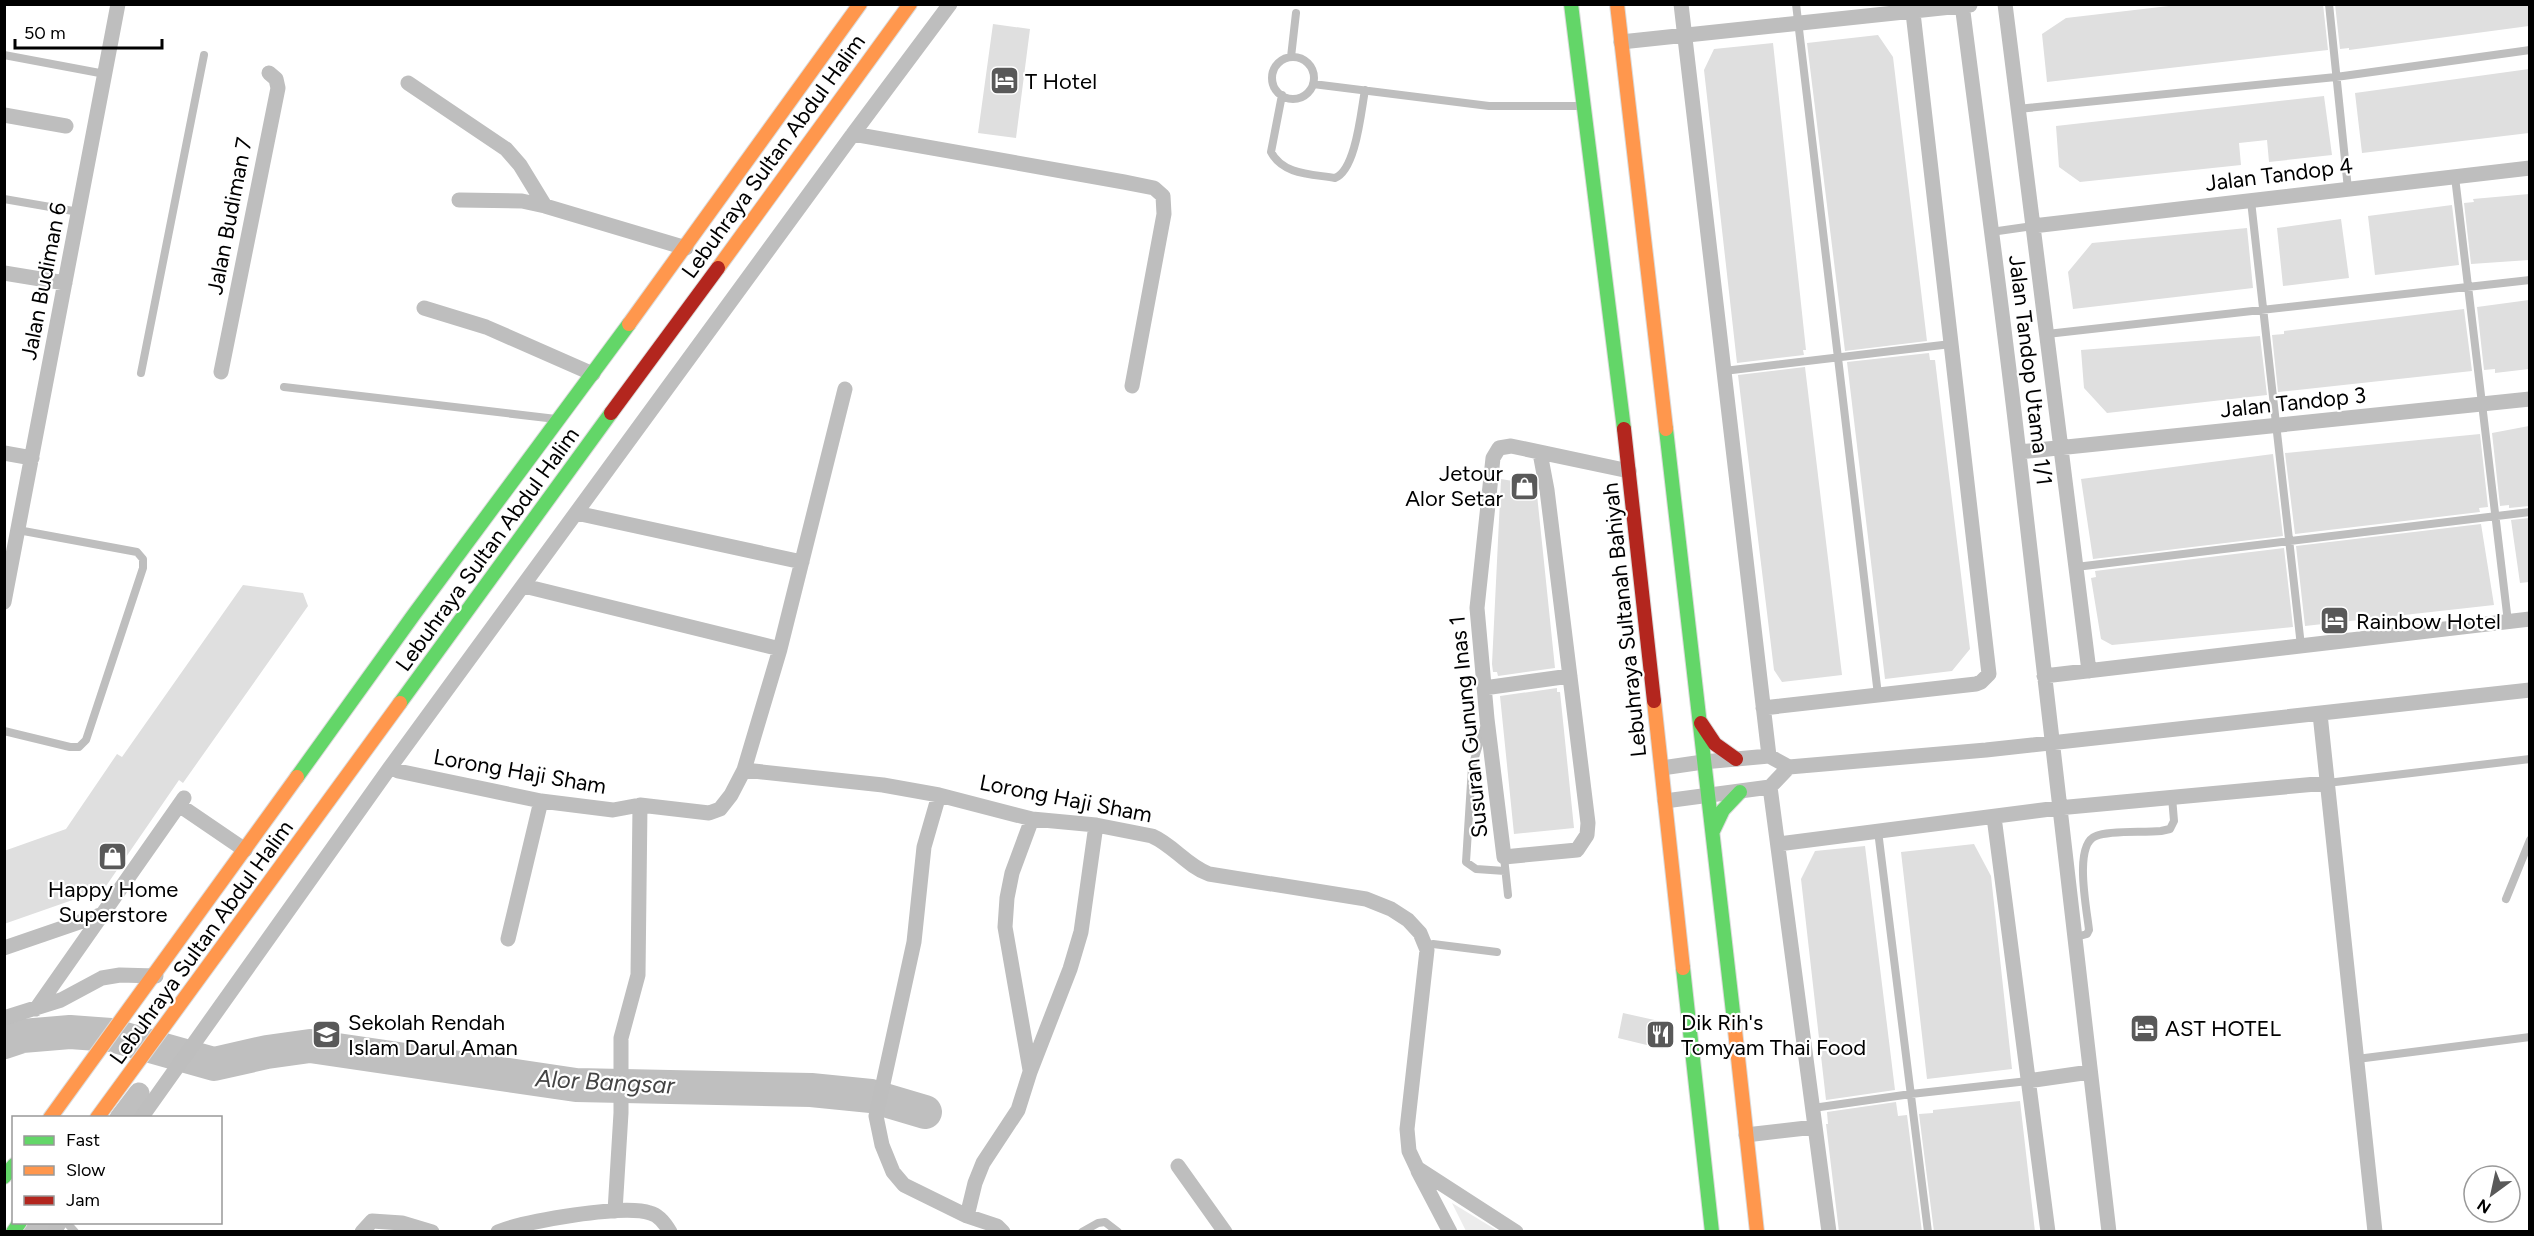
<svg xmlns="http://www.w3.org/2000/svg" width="2534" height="1236" viewBox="0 0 2534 1236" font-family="Figtree,sans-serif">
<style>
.green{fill:#ececec}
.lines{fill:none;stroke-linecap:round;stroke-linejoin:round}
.canal{stroke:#bfbfbf;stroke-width:21}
.river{stroke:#bfbfbf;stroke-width:34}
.building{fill:#dfdfdf}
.fast-casing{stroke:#dbdbdb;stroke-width:16}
.slow-casing{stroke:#dbdbdb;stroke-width:16}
.jam-casing{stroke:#dbdbdb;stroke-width:16}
.lane{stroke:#bebebe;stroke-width:8}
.street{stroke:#bebebe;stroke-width:15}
.fast{stroke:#63d668;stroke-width:14}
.slow{stroke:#ff974d;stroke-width:14}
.jam{stroke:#b3261e;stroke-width:14}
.labels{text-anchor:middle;stroke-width:4.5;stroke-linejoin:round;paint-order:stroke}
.poi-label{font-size:22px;fill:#000;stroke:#fff;text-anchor:start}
.street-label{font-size:22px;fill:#000;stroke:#fff}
.water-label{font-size:24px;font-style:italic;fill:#444;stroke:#fff}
</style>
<rect width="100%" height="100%" fill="#fff"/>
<path class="green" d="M1452,1203l46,28h-32z"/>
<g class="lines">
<path class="canal" d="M120,1118l19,-25
M34,1232l7,-10"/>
<path class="river" d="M4,1042l18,-6 48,-4 41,3 103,29 53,-12 43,-6 266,39 235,5 60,6 54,16"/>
</g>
<path class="building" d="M2186,4h137l5,46 -281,32 -5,-48 24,-16z
M2335,4h194v22l-180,24v-2l-9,1z
M993,24l37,5 -14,109 -38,-5z
M1878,35l15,22 34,284 -82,10 -38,-308z
M1773,43l33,307h-3l1,5 -67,8 -33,-293 10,-21z
M2529,69v64l-167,20 -7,-60z
M2324,96l8,59 -63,7 -2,-22 -28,3 2,22 -161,17 -21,-15 -3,-41z
M2529,194v66l-58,4 -7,-61 10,-1 -1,-3z
M2452,205l7,60 -84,10 -7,-59z
M2341,219l8,59 -66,8 -6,-58z
M2247,228l6,60 -180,21 -5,-37 24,-29z
M2529,300v69l-34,4v-4l-11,1 -7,-63z
M2464,309l8,62 -194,21 -6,-57 12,-1v-3z
M2260,336l7,59 -160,18 -23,-25 -3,-38z
M1929,353l1,7h5l35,289 -18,22 -67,8 -38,-317z
M1805,367l37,308 -60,7 -8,-12 -36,-295z
M2529,426v80l-20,2v-3l-9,1 -8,-73z
M2480,434l8,73 -9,1 1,4 -185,22 -10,-81z
M2273,454l10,82 -190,23 -12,-80z
M1501,479l35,6 19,183 -57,8 -1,-4h-4l-1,-8z
M2529,518v64l-9,1 -9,-63z
M2481,524l13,81 -189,21 -9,-80z
M2284,548l9,79 -181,18 -11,-6 -10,-61 5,-1 -1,-6z
M243,585l60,8 5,13 -125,177 -4,-3 -75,109 -100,35v-73l62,-22 51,-75 5,3z
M1557,688v4h3l14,136 -60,6 -14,-138z
M1974,844l17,32 21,193 -85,10 -26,-227z
M1865,846l30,244 -69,10 -25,-221 14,-28z
M1623,1013l45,10 -5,26 -45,-11z
M2020,1101l15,131h-101l-15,-118 14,-1v-3z
M1896,1102l2,14 9,-1 15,117h-83l-13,-108h2l-1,-12z"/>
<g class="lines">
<defs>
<path id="fast" d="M1571,4l53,425
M1666,429l68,592
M400,703l211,-290
M297,777l118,-164 214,-289
M1713,831l10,-21 17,-18
M1683,968l29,264
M4,1177l10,-12
M13,1232l7,-10"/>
<path id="slow" d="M1617,4l49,425
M718,268l192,-264
M629,324l231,-320
M1654,701l29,267
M1734,1021l23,211
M50,1118l247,-341
M97,1118l303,-415"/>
<path id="jam" d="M611,413l107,-145
M1624,429l30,272
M1701,723l14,21 21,15"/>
</defs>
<use href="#fast" class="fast-casing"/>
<use href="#slow" class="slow-casing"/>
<use href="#jam" class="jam-casing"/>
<path class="lane" d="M1796,4l82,691
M2329,4l19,185
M4,55l101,19
M1291,57l5,-44
M1272 78a21 21 0 1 1 42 0a21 21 0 1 1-42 0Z
M1313,84l176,22h91
M1282,95l-11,57c12,23 41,22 64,26 21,-8 26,-67 30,-88
M2018,109l318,-32 194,-27
M2455,177l53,445
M4,199l75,13
M2251,201l50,445
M1991,232l42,-6
M2047,334l483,-54
M1724,371l227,-27
M141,373l63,-318
M284,387l272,32
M2076,567l454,-55
M1484,728l-12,39 -6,95 10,7 29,2
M4,731l66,16h9l7,-7 57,-172v-9l-6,-7 -119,-22
M2327,783l203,-24
M1878,831l50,401
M1504,857l4,38
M2506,899l24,-59
M2076,937l11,-3 2,-4c-2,-20 -16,-86 7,-94 16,-6 47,-3 65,-5l9,-2 4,-8 -2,-24
M1426,947l7,-3 64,8
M2357,1059l173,-22
M1813,1108l98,-14 117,-13
M66,1222l9,10
M1082,1232l16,-9 7,-1 13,10"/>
<path class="street" d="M1681,4l88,752
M1962,4c19,150 40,300 57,450 30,259 60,518 90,778
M2005,4l84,667
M1621,42l349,-37
M408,83l98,66 14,16 25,41
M4,115l62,11
M853,134l271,48 30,6 9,8 1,18 -32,172
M459,200l63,1 23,5 141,42
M2033,226l497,-58
M4,273l61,10
M424,308l62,19 107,47
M221,372l57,-284 -2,-9 -7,-6
M2019,452l511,-53
M4,453l28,5
M1540,453l7,37 41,333 -1,12 -10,15 -73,7 -17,-138 -10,-111 16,-150 6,-10 12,-2 118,25
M576,513l226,49
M524,586l256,63
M4,602l114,-598
M2044,676l486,-57
M1484,688l86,-12
M1763,708l213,-24 5,-2 8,-8 -77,-670
M2320,714l55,518
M391,766l7,5 143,30 72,9 27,-5 69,8 11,-4 11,-14 13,-25 139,15 56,10 93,24 64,6 56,11c21,9 35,30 57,38l157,25 25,10 17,11 12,13 7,17 -20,179 2,22 8,17 99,64
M1662,768l41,-6 66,-6 20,11 197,-17 544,-60
M744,770l36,-121 65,-260
M1770,787l59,445
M939,795l-15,52 -10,95 -38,174 6,29 11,27 11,13 63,31 30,10 6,6
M1665,801l105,-14 19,-20
M179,805l66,45
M1994,817l54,415
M1778,844l280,-36 269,-25
M508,939l33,-138
M4,948l99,-34
M36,1009l148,-211
M4,1018l57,-18 41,-22 18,-3 36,1
M1030,1070l-25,-143 2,-29 5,-25 20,-54
M2028,1081l62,-9
M141,1118l250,-352 462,-632 97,-130
M1746,1135l69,-8
M1178,1166l47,66
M1418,1171l32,61
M615,1211l6,-98v-75l17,-63 2,-170
M967,1216l8,-33 8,-20 35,-53 12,-38 40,-103 11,-37 15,-107
M54,1232l6,-10
M362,1232l10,-11 30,2 30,9
M498,1232c27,-11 126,-28 152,-19 9,2 16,12 20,19"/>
<use href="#fast" class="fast"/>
<use href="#slow" class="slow"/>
<use href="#jam" class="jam"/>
</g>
<defs>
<symbol id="hotel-square" viewBox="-11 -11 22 22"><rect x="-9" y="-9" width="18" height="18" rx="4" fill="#595959" stroke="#fff"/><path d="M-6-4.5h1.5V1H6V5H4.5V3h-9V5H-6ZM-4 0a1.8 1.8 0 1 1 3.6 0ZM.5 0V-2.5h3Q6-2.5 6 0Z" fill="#fff"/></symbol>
<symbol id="shop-square" viewBox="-11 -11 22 22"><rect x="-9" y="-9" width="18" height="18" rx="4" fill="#595959" stroke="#fff"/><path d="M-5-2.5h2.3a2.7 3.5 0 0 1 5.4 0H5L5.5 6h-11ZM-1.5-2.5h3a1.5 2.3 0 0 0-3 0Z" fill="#fff"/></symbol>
<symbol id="school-square" viewBox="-11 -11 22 22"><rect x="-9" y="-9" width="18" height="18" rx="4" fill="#595959" stroke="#fff"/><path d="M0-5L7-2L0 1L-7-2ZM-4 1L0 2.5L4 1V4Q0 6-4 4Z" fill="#fff"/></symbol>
<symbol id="restaurant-square" viewBox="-11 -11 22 22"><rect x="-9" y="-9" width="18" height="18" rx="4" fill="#595959" stroke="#fff"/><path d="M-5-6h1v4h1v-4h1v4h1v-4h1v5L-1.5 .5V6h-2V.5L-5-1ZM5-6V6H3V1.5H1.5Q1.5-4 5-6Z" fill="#fff"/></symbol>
</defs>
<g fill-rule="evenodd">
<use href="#hotel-square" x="988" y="64" width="33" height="33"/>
<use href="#shop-square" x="1508" y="470" width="33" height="33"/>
<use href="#hotel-square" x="2318" y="604" width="33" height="33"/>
<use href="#shop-square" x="96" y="840" width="33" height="33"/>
<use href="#hotel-square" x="2128" y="1012" width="33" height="33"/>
<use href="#school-square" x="310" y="1018" width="33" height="33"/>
<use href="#restaurant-square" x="1644" y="1018" width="33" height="33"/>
</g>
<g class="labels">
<g class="poi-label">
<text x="1025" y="89">T Hotel</text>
<text x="1503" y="481" text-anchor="end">Jetour<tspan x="1503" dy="25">Alor Setar</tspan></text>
<text x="2356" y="629">Rainbow Hotel</text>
<text x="113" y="897" text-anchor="middle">Happy Home<tspan x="113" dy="25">Superstore</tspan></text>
<text x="348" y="1030">Sekolah Rendah<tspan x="348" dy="25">Islam Darul Aman</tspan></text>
<text x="1681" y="1030">Dik Rih's<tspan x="1681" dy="25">Tomyam Thai Food</tspan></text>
<text x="2165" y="1036">AST HOTEL</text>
</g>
<g class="street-label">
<text transform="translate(773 156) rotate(-54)" y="8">Lebuhraya Sultan Abdul Halim</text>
<text transform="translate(2279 174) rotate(-7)" y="8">Jalan Tandop 4</text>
<text transform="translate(229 216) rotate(-79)" y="8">Jalan Budiman 7</text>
<text transform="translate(43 281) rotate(-79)" y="8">Jalan Budiman 6</text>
<text transform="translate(2031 370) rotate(83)" y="8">Jalan Tandop Utama 1/1</text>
<text transform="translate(2293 402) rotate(-6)" y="8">Jalan Tandop 3</text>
<text transform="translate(487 549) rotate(-54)" y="8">Lebuhraya Sultan Abdul Halim</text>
<text transform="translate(1624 620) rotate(-96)" y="8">Lebuhraya Sultanah Bahiyah</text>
<text transform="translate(1468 727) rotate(-96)" y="8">Susuran Gunung Inas 1</text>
<text transform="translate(520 771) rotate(10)" y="8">Lorong Haji Sham</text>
<text transform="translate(1066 798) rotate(11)" y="8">Lorong Haji Sham</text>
<text transform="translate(201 942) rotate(-54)" y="8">Lebuhraya Sultan Abdul Halim</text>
</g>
<g class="water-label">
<text transform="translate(605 1082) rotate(3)" y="8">Alor Bangsar</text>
</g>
</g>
<rect width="2534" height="1236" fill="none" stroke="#000000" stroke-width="12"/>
<rect x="12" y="1116" width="210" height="108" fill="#ffffff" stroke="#999999" stroke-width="1.5"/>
<rect x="24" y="1136" width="30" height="9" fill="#63d668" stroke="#999999" stroke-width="1.5"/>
<text x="66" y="1146" font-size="18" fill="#000000">Fast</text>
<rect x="24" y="1166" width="30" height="9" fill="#ff974d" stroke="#999999" stroke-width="1.5"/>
<text x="66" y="1176" font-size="18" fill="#000000">Slow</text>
<rect x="24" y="1196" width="30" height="9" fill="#b3261e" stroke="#999999" stroke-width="1.5"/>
<text x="66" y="1206" font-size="18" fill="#000000">Jam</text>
<g transform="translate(2492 1194) rotate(213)"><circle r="28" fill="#ffffff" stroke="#999999" stroke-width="1.5"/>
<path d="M0-4.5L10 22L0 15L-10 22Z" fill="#595959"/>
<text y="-9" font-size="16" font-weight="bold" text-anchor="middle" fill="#000000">N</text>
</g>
<path d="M15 39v9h147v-9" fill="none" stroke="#000000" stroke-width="3"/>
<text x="24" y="39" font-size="18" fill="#000000" stroke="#ffffff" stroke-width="4.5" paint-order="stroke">50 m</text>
</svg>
